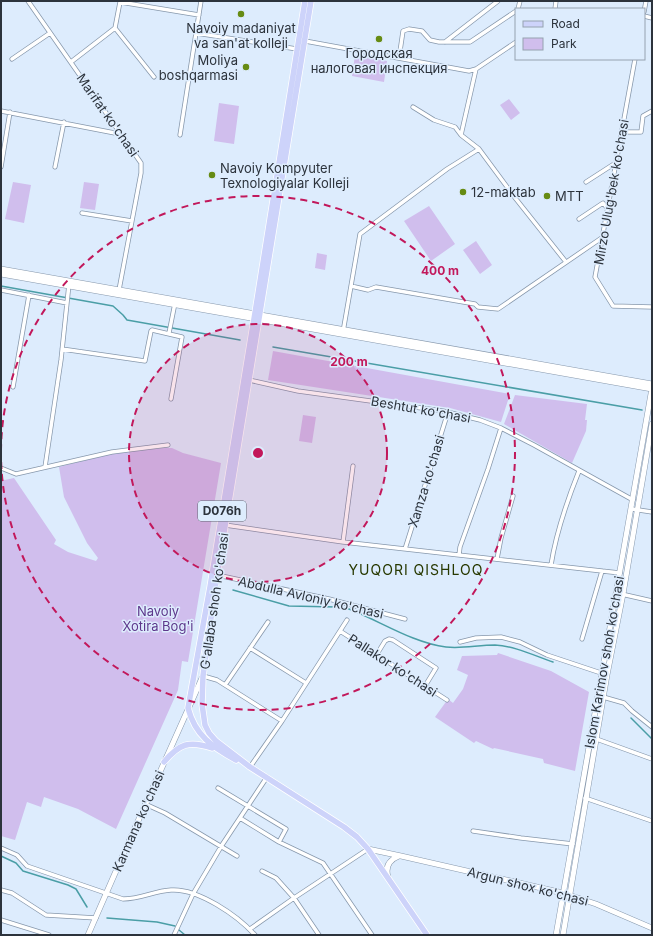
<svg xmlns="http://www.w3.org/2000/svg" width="653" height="936" viewBox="0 0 653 936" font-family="Inter,sans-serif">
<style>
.green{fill:#d0beed}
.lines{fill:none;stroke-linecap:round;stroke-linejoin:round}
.stream{stroke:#4a9ea6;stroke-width:1.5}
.street-casing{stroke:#8798ac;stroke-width:5}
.secondary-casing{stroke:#8798ac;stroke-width:6}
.primary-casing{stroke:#fff;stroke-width:7}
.street{stroke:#fff;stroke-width:3.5}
.secondary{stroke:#fff;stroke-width:5}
.primary{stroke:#cdd3fa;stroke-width:5.5}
.ring{fill:none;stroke:#c2185b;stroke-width:2;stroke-dasharray:7 5}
.poi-dot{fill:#668b13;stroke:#ddecfd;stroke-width:1.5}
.labels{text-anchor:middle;stroke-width:3;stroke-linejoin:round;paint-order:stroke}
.shield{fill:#ddecfd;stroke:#616a76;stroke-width:1}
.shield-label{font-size:12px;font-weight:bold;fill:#2c333c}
.poi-label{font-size:13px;fill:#2c333c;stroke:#ddecfd;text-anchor:start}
.street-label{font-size:13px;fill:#2c333c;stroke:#ddecfd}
.park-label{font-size:13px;fill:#5e388c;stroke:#ddecfd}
.neighbourhood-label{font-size:14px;letter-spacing:1px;fill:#283901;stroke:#ddecfd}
.centre{fill:#c2185b;stroke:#ddecfd;stroke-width:2}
.ring-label{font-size:12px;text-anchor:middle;font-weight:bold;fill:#c2185b;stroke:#ddecfd;stroke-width:3;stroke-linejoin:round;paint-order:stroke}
</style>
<rect width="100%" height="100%" fill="#ddecfd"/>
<path class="green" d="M355,55l32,6 -3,21 -32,-6z
M509,99l11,14 -9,7 -11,-15z
M219,103l20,3 -5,38 -20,-3z
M13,182l18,3 -7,38 -19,-4z
M84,182l15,2 -4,26 -15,-2z
M429,206l26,38 -24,17 -27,-40z
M476,241l16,24 -12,9 -17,-24z
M317,253l10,2 -2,15 -10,-2z
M273,351l237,43 -9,28 -51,-14 -182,-28z
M515,395l72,9 -2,16h2l-1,11 -14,32 -68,-39z
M303,415l13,2 -4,26 -13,-2z
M164,448h8l11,5 38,10 -33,199 -6,-1 -4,29 -62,139 -38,-20 -34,-12 -3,10 -14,-5 -12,38 -14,-4v-357l4,1 9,-2 42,62 -2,4 14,8 28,9 2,-3 -11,-15 -23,-46 -5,-30 57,-15z
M498,653l53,18 38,21 -14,79 -31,-8 -1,-4 -49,-11 -1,1 -17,-8 -2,2 -39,-26 13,-18 5,4 10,-14 5,-14 -11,-5 5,-14 35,-1z"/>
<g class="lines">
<path class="stream" d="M1,286l112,20 10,9 4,5 113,20
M273,347l369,63
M233,590l56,16 48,1 12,2c31,12 64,34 97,38 16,2 32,-2 49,-2 20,1 40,11 58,17
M631,718l21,21
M1,856l15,7 7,8 45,14 8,4 11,18
M107,918l50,4 18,4
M179,930l6,5"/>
<defs>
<path id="street" d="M28,1l113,162v10l-22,117
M518,9l2,-8
M555,9l1,-8
M644,12l2,-11
M644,16l8,2
M115,28l39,49
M196,33l101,16
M305,41l164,30 7,-2
M445,42l53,-41
M399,58l4,-27 6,-2 13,2 8,9 9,2h31l46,-31
M12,59l38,-26
M635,59l-40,218 18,29 39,1
M71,62l44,-34 5,-26 79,13
M413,107l21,13 21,7 6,8 18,14 37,50 50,63
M1,111l119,23
M622,132h19l2,-16 9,-5
M180,135l21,-134
M461,135l15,-66 40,-27
M1,167l9,-55
M55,167l9,-45
M586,182l31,-20
M82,213l50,8
M579,219l24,-16 5,6
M351,286l17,4 8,-3 99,17 3,3 20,2 105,-72
M1,290l66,13
M343,332l17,-98 87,-65 32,-20
M169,333l6,-30
M62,349l83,12 6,-30 1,-1 30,7 -11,62
M249,380l49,11 145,20 37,9 21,8 33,17 99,55
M13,387l16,-92
M45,467l16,-107 8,-76
M1,468l15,6 96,-22 56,-7
M632,509l20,3
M225,525l118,17 277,31
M343,542l10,-76
M405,549l43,-137
M459,555l1,-8 28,-78 13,-41
M497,559l4,-21 12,-42
M551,565c5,-32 16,-64 28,-94
M217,575l112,24 76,20
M617,593l35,8
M340,631l107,69
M582,639l20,-68
M460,642l16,-4 25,-1 19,5 27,13 57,19
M250,648l56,35
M377,654l8,-13 4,-2 4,1 43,28 -11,18
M203,676l14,4 65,41
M225,685l43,-63
M603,697l21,6 8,8 20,16
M591,737l61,22
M250,767l32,-46 65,-101
M218,788l68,41 -7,13
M585,798l67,23
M145,804l20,9 72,43
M240,818l39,24 44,21 49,72
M473,831l48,7 52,6
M1,848l16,7 10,11 96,33c18,0 31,-8 48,-9 27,-2 67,26 84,45
M262,871l14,7 18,20 25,37
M1,890l11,3 34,22 50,3
M1,920l48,15
M250,929l44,-31 74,-49
M174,935l19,-41 29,-49 45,-68"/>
<path id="secondary" d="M1,269l651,115
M1,274l651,115
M368,849l33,7 162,37 33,11 56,24
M388,877c-3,-10 1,-17 11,-21
M88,935l42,-96 72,-161
M556,935l96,-547
M563,935l44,-260 16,-81 29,-170"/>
<path id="primary" d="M311,1l-94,574 -14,101 -1,28 3,21 4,8 7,8 34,26 94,60 13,10 11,12 59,86
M236,760c-24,-13 -41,-25 -48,-52l22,-121 44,-268 51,-318
M164,762c15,-18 25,-22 48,-14"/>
</defs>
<use href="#street" class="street-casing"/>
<use href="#secondary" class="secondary-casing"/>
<use href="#primary" class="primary-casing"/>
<use href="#street" class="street"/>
<use href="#secondary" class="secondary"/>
<use href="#primary" class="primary"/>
</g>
<circle cx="258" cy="453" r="129" fill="#c2185b" fill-opacity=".12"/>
<g class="ring">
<circle cx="258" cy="453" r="129"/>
<path d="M1 451A257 257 0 1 1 1 455"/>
</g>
<g class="poi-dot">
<circle cx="241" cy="14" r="4"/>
<circle cx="379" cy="39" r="4"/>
<circle cx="246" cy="67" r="4"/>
<circle cx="212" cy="175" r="4"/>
<circle cx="463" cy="192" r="4"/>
<circle cx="547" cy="196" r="4"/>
</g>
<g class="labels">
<rect class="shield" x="198" y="501" width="48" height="20" rx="3"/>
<g class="shield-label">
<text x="222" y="515">D076h</text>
</g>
<g class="poi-label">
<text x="241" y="33" text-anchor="middle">Navoiy madaniyat<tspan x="241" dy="15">va san'at kolleji</tspan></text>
<text x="379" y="58" text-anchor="middle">Городская<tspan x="379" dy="15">налоговая инспекция</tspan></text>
<text x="238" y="65" text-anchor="end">Moliya<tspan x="238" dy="15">boshqarmasi</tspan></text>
<text x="220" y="173">Navoiy Kompyuter<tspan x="220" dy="15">Texnologiyalar Kolleji</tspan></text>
<text x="471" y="197">12-maktab</text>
<text x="555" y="201">MTT</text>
</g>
<g class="street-label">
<text transform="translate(108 115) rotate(55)" y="5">Marifat ko'chasi</text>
<text transform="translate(611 192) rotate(-80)" y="5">Mirzo Ulug'bek ko'chasi</text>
<text transform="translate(421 409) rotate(10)" y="5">Beshtut ko'chasi</text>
<text transform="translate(426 481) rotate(-73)" y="5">Xamza ko'chasi</text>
<text transform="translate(311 597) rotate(13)" y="5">Abdulla Avloniy ko'chasi</text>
<text transform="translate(214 601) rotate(-82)" y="5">G'allaba shoh ko'chasi</text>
<text transform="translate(604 662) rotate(-80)" y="5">Islom Karimov shoh ko'chasi</text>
<text transform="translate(393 665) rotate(33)" y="5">Pallakor ko'chasi</text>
<text transform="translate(138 821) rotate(-66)" y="5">Karmana ko'chasi</text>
<text transform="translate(528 886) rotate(14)" y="5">Argun shox ko'chasi</text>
</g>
<g class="park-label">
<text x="158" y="616">Navoiy<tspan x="158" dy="15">Xotira Bog'i</tspan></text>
</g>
<g class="neighbourhood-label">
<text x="416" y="575">YUQORI QISHLOQ</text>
</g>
</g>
<circle cx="258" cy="453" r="6" class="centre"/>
<g class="ring-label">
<text x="440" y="275">400 m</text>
<text x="349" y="366">200 m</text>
</g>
<rect width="653" height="936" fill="none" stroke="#2c333c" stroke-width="4"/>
<rect x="515" y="8" width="130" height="52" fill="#ddecfd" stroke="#96a2b0"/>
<rect x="523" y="21" width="20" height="6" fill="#cdd3fa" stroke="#96a2b0"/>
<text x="551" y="28" font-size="12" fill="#2c333c">Road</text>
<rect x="523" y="38" width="20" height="12" fill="#d0beed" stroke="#96a2b0"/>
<text x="551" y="48" font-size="12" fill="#2c333c">Park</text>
</svg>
